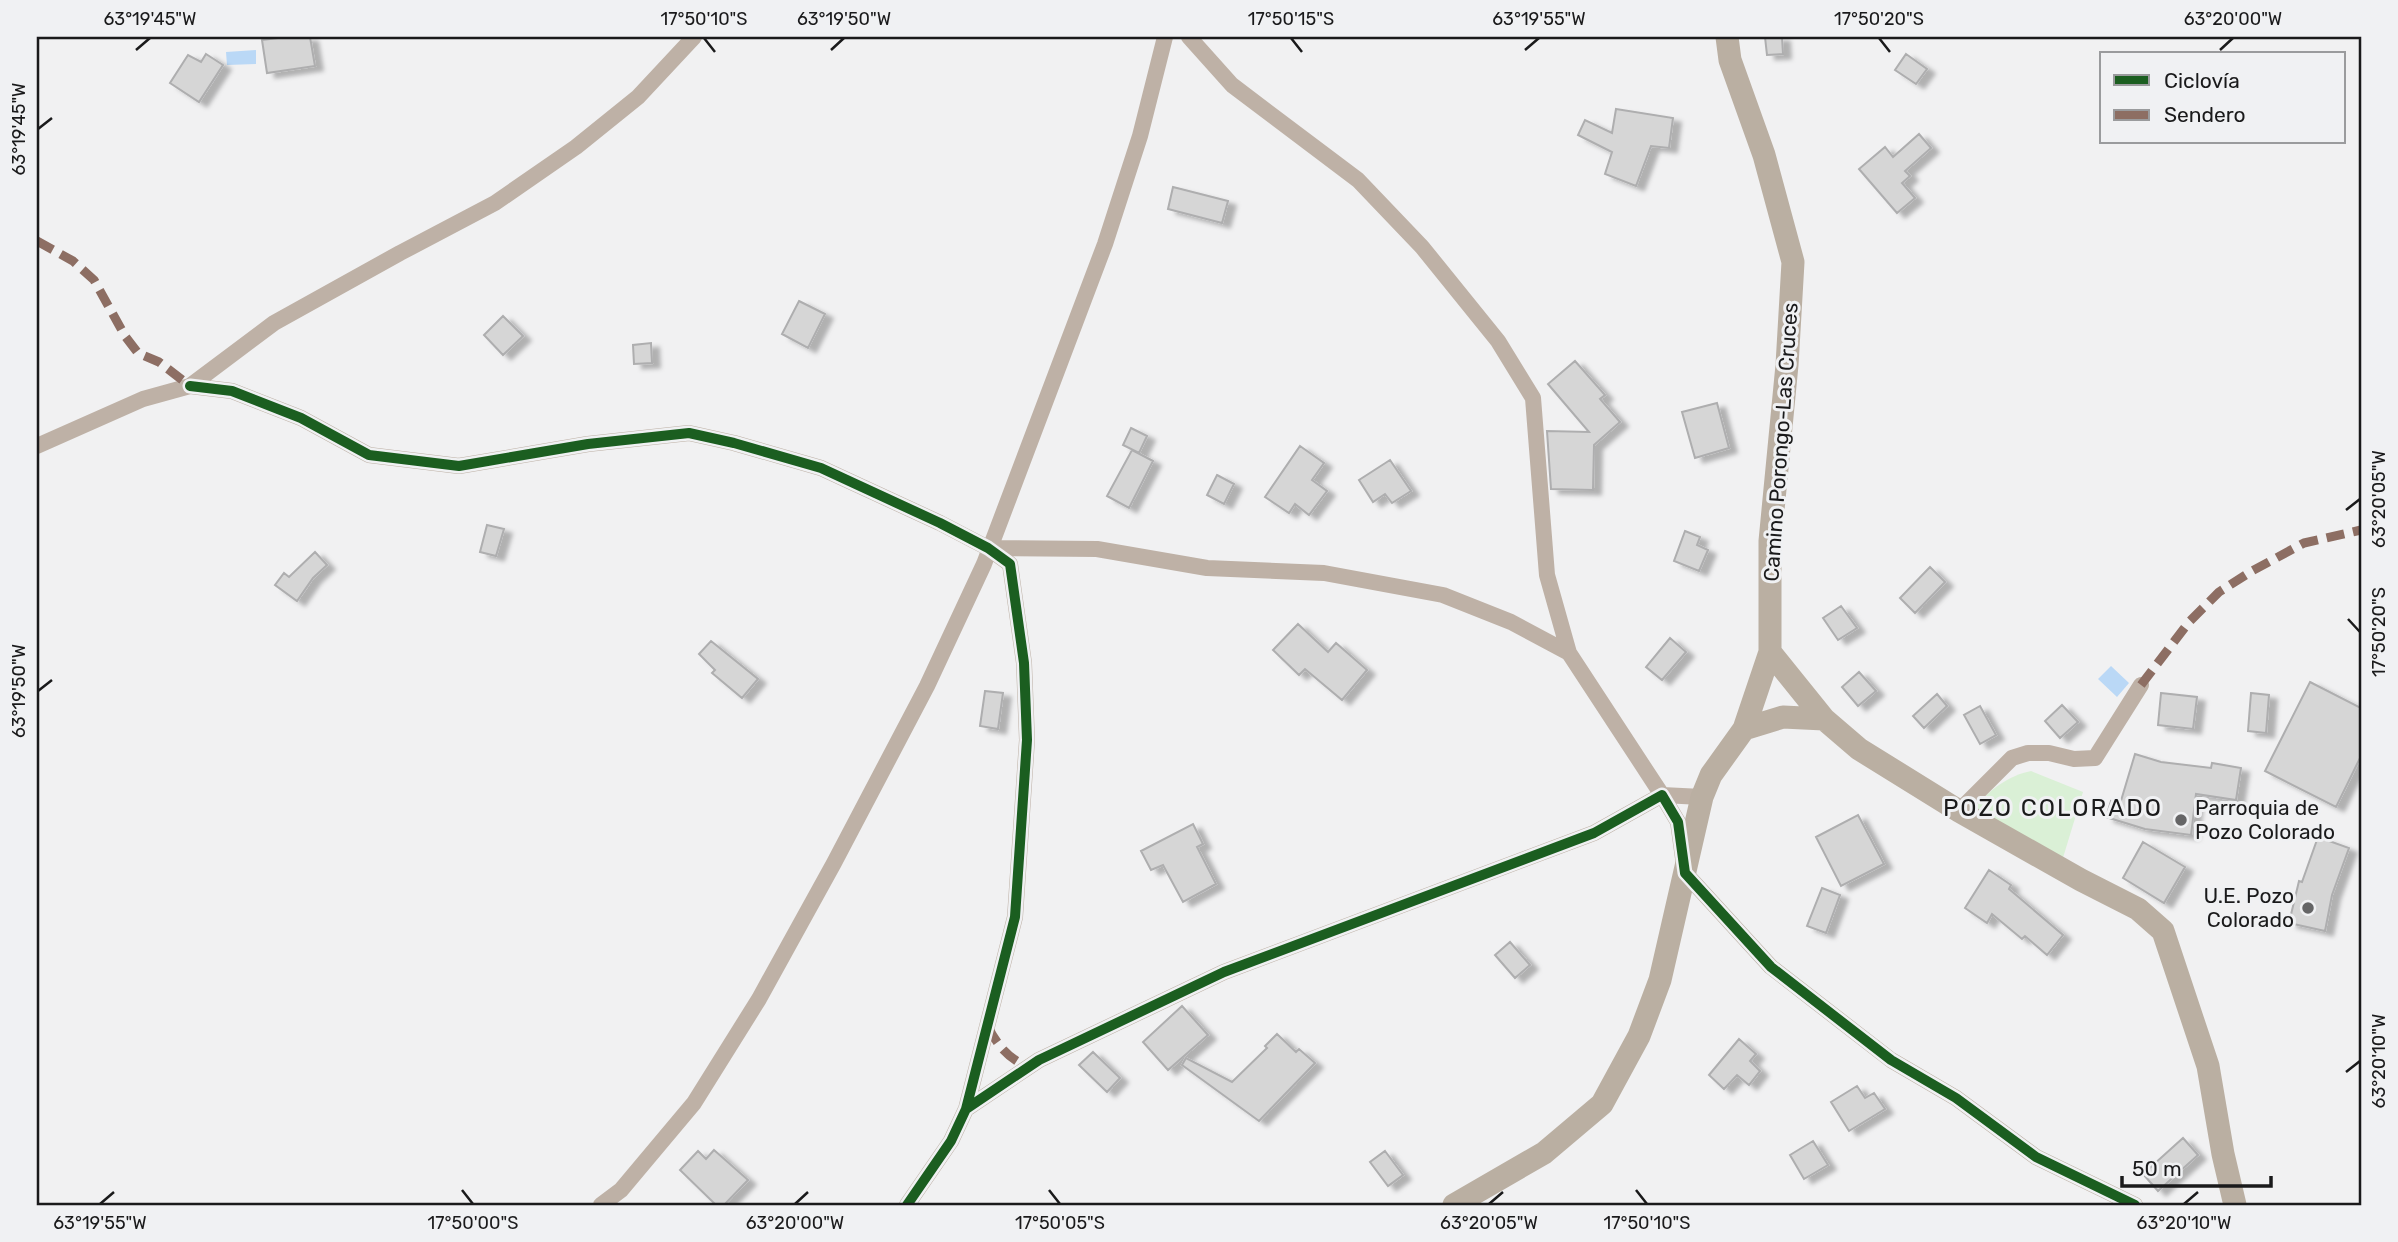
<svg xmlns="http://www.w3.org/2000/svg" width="2398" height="1242" viewBox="0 0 2398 1242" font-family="Rubik,sans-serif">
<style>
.green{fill:#daf0d6}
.water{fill:#bad8f6}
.building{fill:#d6d6d6;stroke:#aeaeaf;stroke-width:2;filter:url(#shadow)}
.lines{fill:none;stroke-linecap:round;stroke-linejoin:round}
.street{stroke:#beb1a6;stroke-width:16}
.secondary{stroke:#baafa2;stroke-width:23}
.quiet{stroke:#8d6e63;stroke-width:9;stroke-dasharray:18 9;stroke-linecap:butt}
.cycleway-casing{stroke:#f0f1f3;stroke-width:15}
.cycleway{stroke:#1b5e20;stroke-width:10}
.ticks{fill:none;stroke:#1a1a1b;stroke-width:2.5}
.poi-dot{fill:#656566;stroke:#f0f1f3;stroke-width:2.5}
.labels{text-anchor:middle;stroke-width:6;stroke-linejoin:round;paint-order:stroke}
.street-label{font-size:21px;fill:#1a1a1b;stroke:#f0f1f3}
.poi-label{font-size:21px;fill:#1a1a1b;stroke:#f0f1f3;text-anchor:start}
.quarter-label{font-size:24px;letter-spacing:2px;fill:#1a1a1b;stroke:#f0f1f3}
.neatline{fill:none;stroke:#1a1a1b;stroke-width:2.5}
.ticks-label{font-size:18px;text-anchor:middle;fill:#1a1a1b}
</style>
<defs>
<filter id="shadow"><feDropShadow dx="8" dy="4.5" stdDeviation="2" flood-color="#0004"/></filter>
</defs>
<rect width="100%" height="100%" fill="#f1f1f2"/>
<path class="green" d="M2031,771l52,21 -21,69 -87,-53c13,-18 35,-33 56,-37z"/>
<path class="water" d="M256,50v14l-29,1 -1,-13z
M2111,666l18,17 -12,14 -19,-18z"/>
<path class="building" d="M286,37h24l5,29 -48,7 -5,-33z
M1765,37h17l1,17 -16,1z
M206,54l17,11 -24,37 -29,-19 18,-28 13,7z
M1906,54l21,15 -11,15 -21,-14z
M1616,109l57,9 -4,30 -18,-2 -15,40 -31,-12 7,-22 -34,-17 7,-15 27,13z
M1919,134l12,14 -26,23 5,5 -8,7 13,15 -18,15 -38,-44 26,-22 8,10z
M1173,187l55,14 -6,22 -54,-14z
M799,301l26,13 -17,34 -26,-14z
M503,316l20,20 -20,19 -19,-20z
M651,343l1,20 -18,1 -1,-19z
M1575,361l30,34 -5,4 20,23 -26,23 -1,45 -42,-1 -4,-58 42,1 -41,-48z
M1717,403l12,45 -34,10 -13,-46z
M1131,428l16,8 -8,17 -16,-8z
M1300,446l24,17 -12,17 15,11 -18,24 -14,-11 -6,9 -24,-16z
M1132,450l21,11 -24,47 -22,-12z
M1390,460l21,31 -19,12 -7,-9 -12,8 -14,-22z
M1217,475l17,9 -10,20 -17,-9z
M487,525l17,4 -8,27 -16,-4z
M1685,531l15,6 -3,8 11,5 -9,21 -25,-10z
M315,552l12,13 -14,13 -16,23 -22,-16 9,-12 5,4z
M1930,567l15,15 -30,31 -15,-15z
M1841,606l16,22 -19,12 -15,-22z
M1298,624l30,28 8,-9 31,27 -25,30 -37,-31 -6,6 -26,-25z
M1670,638l16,14 -24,28 -16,-13z
M711,641l47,38 -16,19 -30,-25 3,-3 -16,-16z
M1859,672l17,19 -18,15 -16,-19z
M2310,682l51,26v48l-25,51 -71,-36z
M985,691l18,2 -5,36 -18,-3z
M2161,693l36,4 -4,32 -35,-4z
M2251,693l18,2 -3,38 -18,-2z
M1937,694l10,12 -23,22 -11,-12z
M2062,705l16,17 -18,16 -15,-17z
M1980,706l16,29 -16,9 -16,-29z
M2135,754l26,8 50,6 1,-5 29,5 -5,32 -40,-6 -5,41 -46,-6 -39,-12 5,-16 9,3z
M1858,815l26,49 -43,22 -25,-49z
M1193,824l10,20 -6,3 19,37 -33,18 -20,-37 -12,5 -10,-19z
M2318,837l31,11 -17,47 -7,36 -36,-8 10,-42 3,1z
M2143,842l42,25 -21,36 -41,-25z
M1989,870l22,15 -2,4 54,46 -16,20 -22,-19 -3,3 -30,-25 -5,9 -22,-15z
M1822,888l18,7 -14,38 -19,-7z
M1510,942l20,23 -15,13 -20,-23z
M1182,1006l26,29 -40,35 -25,-28z
M1277,1034l19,18 3,-3 16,14 -56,58 -77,-56 4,-7 46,24 35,-34 -2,-2z
M1739,1039l17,15 -6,7 10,10 -11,14 -12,-10 -13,14 -15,-14z
M1093,1052l27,26 -13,14 -28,-27z
M1857,1086l8,12 9,-5 11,16 -36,22 -18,-29z
M2183,1138l15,17 -40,36 -15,-17z
M1813,1141l15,24 -24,14 -14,-24z
M714,1150l34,30 -24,25h-8l-36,-35 18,-19 8,8z
M1385,1151l18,24 -15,11 -18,-24z"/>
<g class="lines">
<path class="street" d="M1189,37l43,48 126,95 64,67 76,94 35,57 14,177 22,78 93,142 40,2
M190,386l42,5 69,27 68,37 90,11 129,-22 101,-11 45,10 87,25 119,55 48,25 22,16 14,99 3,77 -12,177 -49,192 -15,32 -44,64
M37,446l106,-47 47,-13 84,-63 126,-70 95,-50 81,-56 62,-50 56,-60
M988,548l109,1 110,19 117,5 119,22 68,27 58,31
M1959,811l53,-53 16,-5h21l25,6 21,-1 46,-73
M966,1109l73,-49 185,-88 370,-139 68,-38 16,27 7,51 86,94 120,93 65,38 80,59 99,48
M601,1205l20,-15 73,-87 65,-104 75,-136 93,-177 57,-122 121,-320 35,-108 25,-99"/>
<path class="secondary" d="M1770,652l54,67 35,30 100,62 122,69 57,29 25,22 45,135 15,88 12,51
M1744,729l39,-12 41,2
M1454,1205l90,-52 58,-49 37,-68 21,-56 42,-183 9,-22 33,-46 26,-77v-111l17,-176 6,-103 -29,-107 -34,-95 -3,-23"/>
<path class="quiet" d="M37,241l36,20 21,19 31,56 13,17 21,9 31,24
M2141,685l48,-63 30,-30 33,-21 52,-28 57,-13
M988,1027c10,19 20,31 40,40"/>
<defs>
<path id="cycleway" d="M190,386l42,5 69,27 68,37 90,11 129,-22 101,-11 45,10 87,25 119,55 48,25 22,16 14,99 3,77 -12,177 -49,192 -15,32 -44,64
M966,1109l73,-49 185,-88 370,-139 68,-38 16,27 7,51 86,94 120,93 65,38 80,59 99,48"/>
</defs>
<use href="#cycleway" class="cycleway-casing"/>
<use href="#cycleway" class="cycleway"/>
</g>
<path class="ticks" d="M704,38l11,14M1291,38l11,14M1879,38l11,14M136,50l14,-12M831,50l13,-12M1525,50l14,-12M2220,50l13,-12M38,129l14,-11M2346,510l14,-11M2348,619l12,13M38,691l14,-11M2346,1072l14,-11M462,1190l11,14M1049,1190l11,14M1636,1190l11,14M100,1204l14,-12M795,1204l13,-12M1489,1204l14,-12M2184,1204l14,-12"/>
<g class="poi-dot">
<circle cx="2181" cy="820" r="7"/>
<circle cx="2308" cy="908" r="7"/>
</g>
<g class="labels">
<g class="street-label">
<text transform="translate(1781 442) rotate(-86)" y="7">Camino Porongo-Las Cruces</text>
</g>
<g class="poi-label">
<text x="2195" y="815">Parroquia de<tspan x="2195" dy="24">Pozo Colorado</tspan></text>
<text x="2294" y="903" text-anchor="end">U.E. Pozo<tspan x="2294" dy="24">Colorado</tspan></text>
</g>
<g class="quarter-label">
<text x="2053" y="816">POZO COLORADO</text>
</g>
</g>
<rect width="2398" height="1242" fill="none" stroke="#f0f1f3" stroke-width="77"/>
<rect x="2100" y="52" width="245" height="91" fill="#f0f1f3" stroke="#9a9b9d" stroke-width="2"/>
<rect x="2114" y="75" width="35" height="10" fill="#1b5e20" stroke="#9a9b9d" stroke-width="2"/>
<text x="2164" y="88" font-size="21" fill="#1a1a1b">Ciclovía</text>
<rect x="2114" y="110" width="35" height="10" fill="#8d6e63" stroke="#9a9b9d" stroke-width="2"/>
<text x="2164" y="122" font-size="21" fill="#1a1a1b">Sendero</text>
<path d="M2122 1176v10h149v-10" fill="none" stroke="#1a1a1b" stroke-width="3.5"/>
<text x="2132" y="1176" font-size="21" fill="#1a1a1b" stroke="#f0f1f3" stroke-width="5" paint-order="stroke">50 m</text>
<rect x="38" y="38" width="2322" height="1166" class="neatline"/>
<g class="ticks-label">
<text x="150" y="25">63°19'45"W</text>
<text x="704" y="25">17°50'10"S</text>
<text x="844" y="25">63°19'50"W</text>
<text x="1291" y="25">17°50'15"S</text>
<text x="1539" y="25">63°19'55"W</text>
<text x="1879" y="25">17°50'20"S</text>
<text x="2233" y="25">63°20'00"W</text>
<text transform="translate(19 129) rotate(-90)" y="6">63°19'45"W</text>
<text transform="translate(2379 499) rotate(-90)" y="6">63°20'05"W</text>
<text transform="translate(2379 632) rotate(-90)" y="6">17°50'20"S</text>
<text transform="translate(19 691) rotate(-90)" y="6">63°19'50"W</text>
<text transform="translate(2379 1061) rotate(-90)" y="6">63°20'10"W</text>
<text x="100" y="1229">63°19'55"W</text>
<text x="473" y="1229">17°50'00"S</text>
<text x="795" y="1229">63°20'00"W</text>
<text x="1060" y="1229">17°50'05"S</text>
<text x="1489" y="1229">63°20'05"W</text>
<text x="1647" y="1229">17°50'10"S</text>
<text x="2184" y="1229">63°20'10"W</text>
</g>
</svg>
